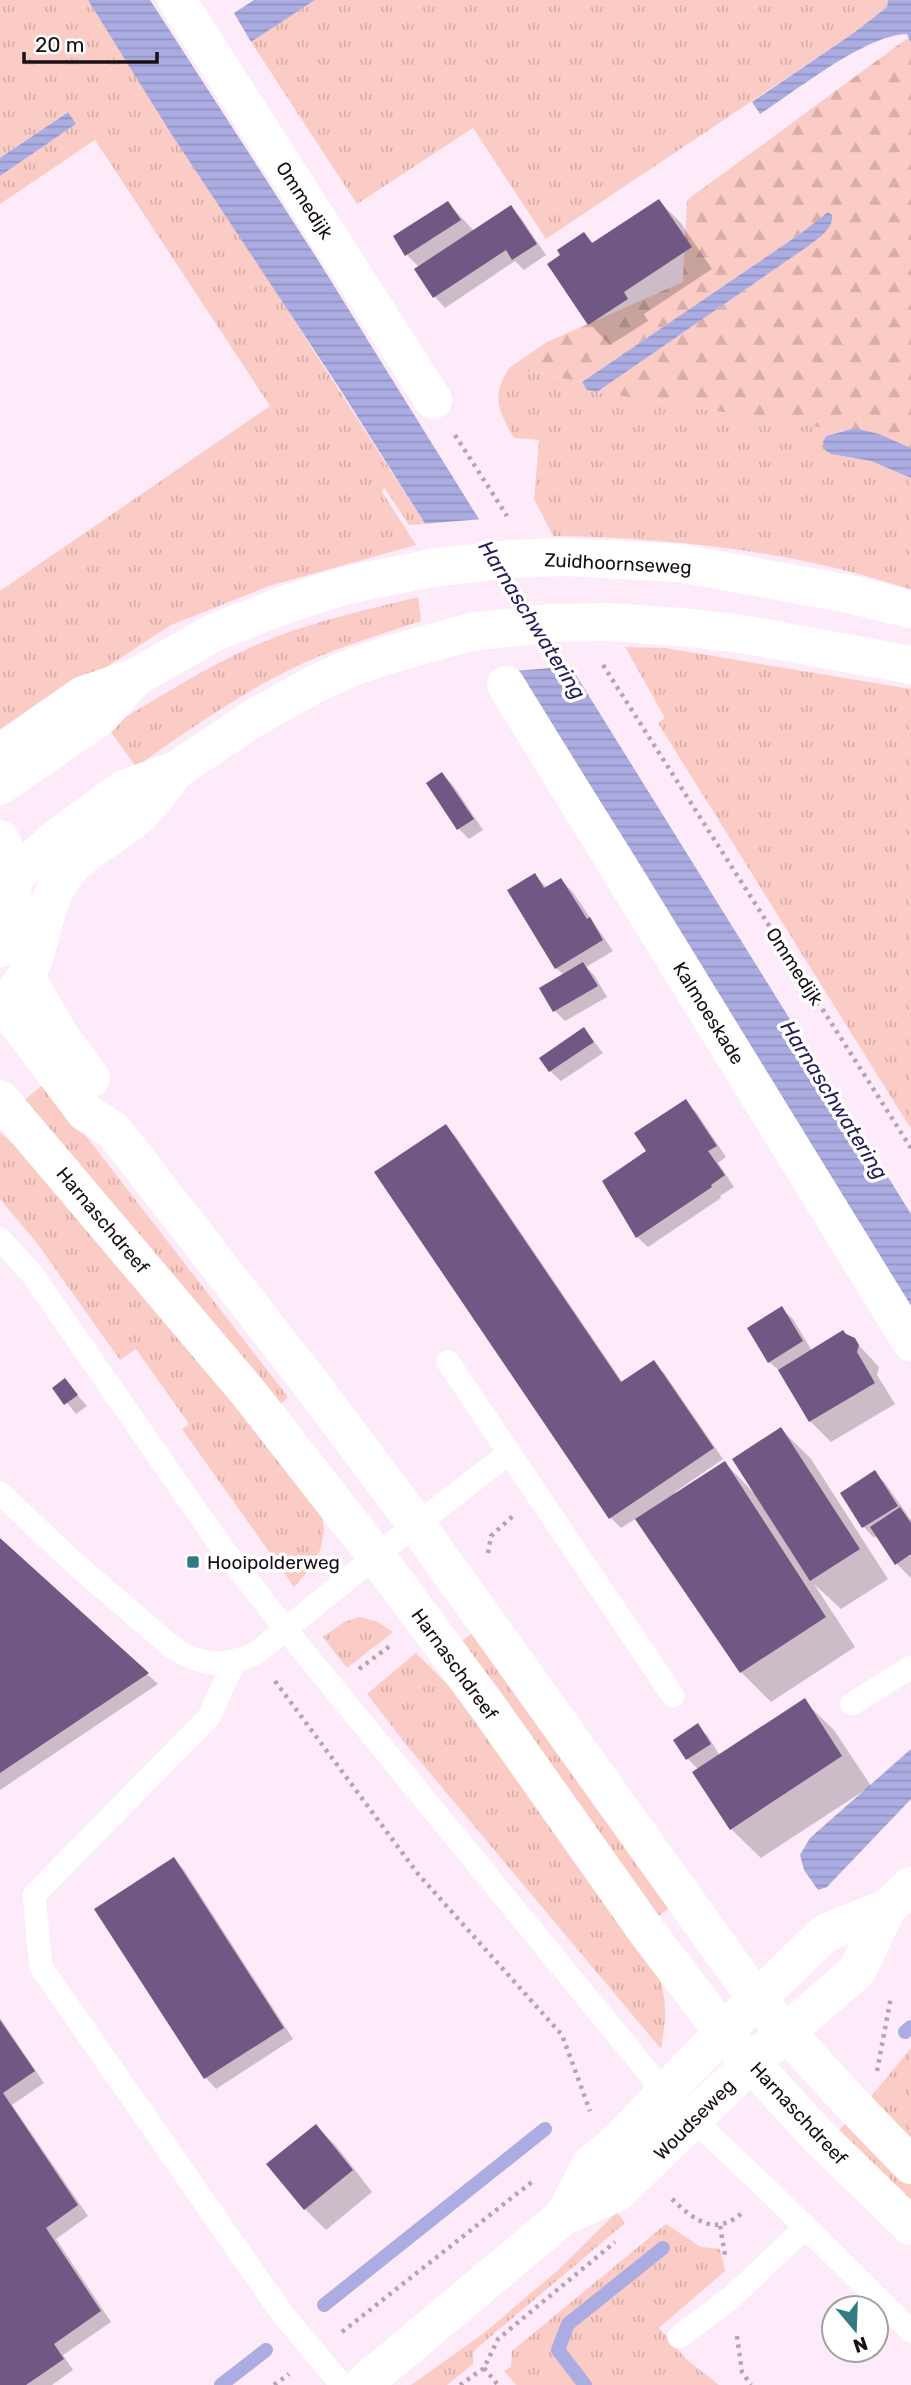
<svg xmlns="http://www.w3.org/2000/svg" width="911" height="2385" viewBox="0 0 911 2385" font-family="Rubik,sans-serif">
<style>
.grass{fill:url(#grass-tufts)}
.forest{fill:url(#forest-firs)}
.water{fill:url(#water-rules)}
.pier{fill:#feebf9}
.shadow{fill:#0003}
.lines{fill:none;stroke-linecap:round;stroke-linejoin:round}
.stream{stroke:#abace1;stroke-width:14}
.building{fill:#715884}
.path{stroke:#b6a5b1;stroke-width:4.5;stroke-dasharray:3.5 5;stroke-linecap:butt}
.lane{stroke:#fff;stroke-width:23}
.street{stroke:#fff;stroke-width:38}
.secondary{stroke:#fff;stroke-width:38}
.poi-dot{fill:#337b83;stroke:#fff;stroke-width:2.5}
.labels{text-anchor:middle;stroke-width:7;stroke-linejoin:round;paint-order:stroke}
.street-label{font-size:19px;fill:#190f16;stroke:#fff}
.poi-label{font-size:19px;fill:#190f16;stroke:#fff;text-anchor:start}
.water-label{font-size:21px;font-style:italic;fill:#251d5a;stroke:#fff}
</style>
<defs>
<pattern id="grass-tufts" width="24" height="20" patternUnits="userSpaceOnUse" patternTransform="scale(1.75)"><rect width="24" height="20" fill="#fbccc5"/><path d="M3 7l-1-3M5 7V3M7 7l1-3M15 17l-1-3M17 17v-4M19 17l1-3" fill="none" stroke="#d7aea8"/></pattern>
<pattern id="forest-firs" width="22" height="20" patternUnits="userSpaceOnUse" patternTransform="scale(1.75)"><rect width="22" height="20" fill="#fbccc5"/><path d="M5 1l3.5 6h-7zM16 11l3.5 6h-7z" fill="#d7aea8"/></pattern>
<pattern id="water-rules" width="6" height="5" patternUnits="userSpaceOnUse" patternTransform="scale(1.75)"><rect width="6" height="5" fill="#abace1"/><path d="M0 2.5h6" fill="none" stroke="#9393c0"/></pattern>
</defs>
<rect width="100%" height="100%" fill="#feebf9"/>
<path class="grass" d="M0,0h88l337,524 -16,1 -25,-38 -2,5 34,53 -147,41 -98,39 -152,99 -19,8v-141l270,-185 -175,-266 -95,64v-28l76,-52 -9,-12 -67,46z
M315,0h573l-1,7 -32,25 -309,207 -73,-111 -116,76 -106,-162z
M509,368l73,14 5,8 10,2 245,39 -16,5 5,18 40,7 40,17v112c-113,-39 -239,-52 -358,-54l-19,-37 5,-59 -25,-2c-16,-28 -23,-41 -5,-70z
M418,597l3,24c-45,15 -93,29 -136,51 -53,27 -101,61 -149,95l-28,-39c53,-32 107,-67 165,-90 46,-18 97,-29 145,-41z
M625,647l40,1 246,41v440l-253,-406 7,-5z
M45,1083l243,314 -11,11 -255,-306z
M0,1132l28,26 293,347c7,38 -1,55 -27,82l-112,-158 7,-5 -53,-75 -16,11 -83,-117 -37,-44z
M360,1617l18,5 15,10 -46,36 -24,-31 21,-15z
M476,1630l198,275 -19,13 -197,-274z
M416,1653l68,68 171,241c12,36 12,49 6,87l-253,-302 -41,-53z
M911,2048v90l-41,-40z
M850,2118l61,60v25l-74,-70z
M617,2212l8,11 -148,125 -4,6v10l-26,21h-36l73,-52 73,-62z
M666,2224l35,23 19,2 5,22 -66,57 27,31 33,26h-203l-12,-14 7,-4 1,-16z"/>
<path class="forest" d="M909,37l2,6v405c-23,-10 -44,-21 -69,-17l-245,-39 210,-145 26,-26 -5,-8 -28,21 -218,148 -73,-14 38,-26 136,-60 4,-82z"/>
<path class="water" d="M88,0h62l166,257 595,957v93l-275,-449 -296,-469 -168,-254z
M254,0h61l-64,42 -17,-29z
M888,0h23v43l-4,-9c-42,1 -111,57 -147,80l-8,-12 103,-70 32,-25z
M68,112l8,12 -76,52v-18z
M828,212l4,3c2,14 -15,24 -25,32l-210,145 -10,-2 -5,-8 218,-148z
M855,428l24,6 32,14v30l-40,-17 -40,-7 -6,-4 -2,-8 3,-6z
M911,1749v50l-84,88 -9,3 -14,-20 -4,-15 10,-17z"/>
<path class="pier" d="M483,519l92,147 -61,5 -93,-147z"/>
<path class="shadow" d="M659,201l21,21 32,47 -68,45 4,7 -38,24 -21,-22 -5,-88 10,9z
M448,203l26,28 37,-24 10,11 25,37 -22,15 -9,-9 -70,47 -10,-11 -19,-27 4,-2 -13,-13z
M442,774l11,11 30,45 -14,9 -10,-10z
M535,875l12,13 14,-8 11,11 41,60 -27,16 8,8 13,22 -42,24 -10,-10 9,-36 -8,-7z
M584,1029l19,24 -42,28 -11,-10z
M685,1102l11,10 30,45 -8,6 16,24 -14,9 1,2 -73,49 -11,-10 12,-85z
M445,1126l11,11 167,246 30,-21 11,11 59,86 -48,33 2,3 48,-32 28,29 28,-63 30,30 77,120 -47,30 -27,-25 41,63 -84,55 -30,-30 -104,-154 -16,10 -10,-10 -234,-346z
M782,1309l11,10 19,32 42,-11 25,27 -2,8 18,29 -64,38 -21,-21 -29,-49 -12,-10 -20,-33z
M65,1381l22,25 -11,8 -21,-26z
M875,1473l10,10 26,37v58l-15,-15 -19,-27 -3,2 -10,-11 -22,-33z
M0,1540l158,144 -158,106z
M804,1701l30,29 37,56 -110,72 -30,-29 -32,-59 -11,-11 9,-33 11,10 12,20z
M174,1859l10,11 109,169 -77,50 -10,-11 -109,-169z
M0,2018l44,65 -32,22 76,111 -32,23 55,83 -48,33 10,15 -21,15h-52z
M316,2126l21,21 35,45 -46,38 -21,-21z"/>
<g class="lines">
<path class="stream" d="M905,2032l6,-5
M324,2305l221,-176
M221,2385l45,-35
M585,2385l-27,-35 10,-26 95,-76"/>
</g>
<path class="building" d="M659,199l33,48 -68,45 4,7 -40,26 -41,-61 13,-9 -3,-5 27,-18 8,11z
M448,201l13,19 -56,36 -12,-20z
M511,205l26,39 -25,16 -6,-10 -73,48 -19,-29z
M442,772l32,47 -17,11 -31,-47z
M535,873l9,15 17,-10 26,41 3,-2 13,23 -48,29 -48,-79z
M583,962l15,24 -45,26 -14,-24z
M584,1027l10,15 -45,30 -10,-14z
M686,1099l31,47 -9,5 17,24 -14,10 1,2 -76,51 -34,-57 44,-30 -12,-18z
M446,1124l175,258 33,-22 60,88 -105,71 -235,-347z
M782,1306l21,35 -35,22 -21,-35z
M843,1330l3,4 9,4 4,7 -2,7 18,31 -66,39 -31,-52z
M65,1378l13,17 -14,10 -12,-17z
M781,1427l79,122 -50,32 -78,-122z
M725,1461l101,156 -86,56 -105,-154z
M875,1470l23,36 -36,22 -22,-35z
M900,1507l11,16v31l-16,11 -25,-38z
M0,1538l149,135 -149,100z
M805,1698l37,58 -112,74 -38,-58z
M698,1723l13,21 -25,16 -13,-20z
M174,1857l110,171 -80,51 -110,-170z
M0,2020l35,51 -32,22 75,112 -32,23 55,83 -47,33 10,15 -38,26h-26z
M316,2124l37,46 -49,40 -38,-46z"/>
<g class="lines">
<path class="path" d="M455,435l52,81
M603,665l308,483
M488,1553l3,-17 22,-20
M359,1669l32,-24
M275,1681l143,193 144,161 28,76
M877,2071l14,-74
M672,2199c22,21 43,38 70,14
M720,2226l5,29
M342,2332l191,-151
M737,2336l5,36 9,13
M484,2368l14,17
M274,2385l15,-11
M460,2385l24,-17 14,-29 117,-97"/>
<path class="lane" d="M0,1239l32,35 186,268 68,88 380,464 101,95 144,142
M448,1362l225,334
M0,1493l72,68 101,87c31,19 49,19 82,6l121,-98 133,-103
M234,1662l-25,55 -175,178 7,72 240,345 61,73
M852,1704l59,-37
M679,2337l53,-40 74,-70"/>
<path class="street" d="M177,0l256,400
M506,685l405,657
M564,2216l27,-52 27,-22 105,-110 102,-99 62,-25 24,-22
M362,2385l202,-169 52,-23 11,-10 125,-121 105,-91 30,-63"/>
<path class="secondary" d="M0,753l83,-58 51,-17 81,-46 72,-28 60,-19 84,-17 81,-9 54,-2 114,6 169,31 62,15
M0,786l101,-70 32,-36
M0,839c19,35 14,74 0,109
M12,878l46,-41 66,-48 52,-19 78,-52 61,-34 40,-18 33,-11 83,-23 80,-9 57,-1 73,5 61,7 169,31
M26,977l35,61 30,40
M0,999l85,113 29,19 203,261 99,132 341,476 93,102 61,63
M0,1007c49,-40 33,-90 65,-133 18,-24 49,-37 72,-57 14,-13 26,-31 38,-45
M0,1099l247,292 129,165 112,151 159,225 76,100 94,103 94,91"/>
</g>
<rect class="poi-dot" x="186" y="1555" width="14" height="14" rx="3.5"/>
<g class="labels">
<g class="street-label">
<text transform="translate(305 200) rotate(57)" y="7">Ommedijk</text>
<text transform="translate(618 563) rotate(3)" y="7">Zuidhoornseweg</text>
<text transform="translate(795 966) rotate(57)" y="7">Ommedijk</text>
<text transform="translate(709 1013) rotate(58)" y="7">Kalmoeskade</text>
<text transform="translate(103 1220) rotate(50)" y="7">Harnaschdreef</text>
<text transform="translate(455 1664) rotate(54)" y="7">Harnaschdreef</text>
<text transform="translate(799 2113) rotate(47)" y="7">Harnaschdreef</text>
<text transform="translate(694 2119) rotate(-45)" y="7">Woudseweg</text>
</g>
<g class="poi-label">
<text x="207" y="1569">Hooipolderweg</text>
</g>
<g class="water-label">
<text transform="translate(532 620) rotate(58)" y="7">Harnaschwatering</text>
<text transform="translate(834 1100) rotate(58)" y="7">Harnaschwatering</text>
</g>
</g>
<g transform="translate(855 2329) rotate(161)"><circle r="33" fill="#ffffff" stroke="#a39fa2" stroke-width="2"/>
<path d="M0-5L12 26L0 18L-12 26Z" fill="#337b83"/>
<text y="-10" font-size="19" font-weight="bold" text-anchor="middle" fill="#190f16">N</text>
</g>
<path d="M24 52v10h133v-10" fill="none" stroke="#190f16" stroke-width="3.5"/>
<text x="35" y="52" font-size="21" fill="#190f16" stroke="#ffffff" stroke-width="5" paint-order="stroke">20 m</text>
</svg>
